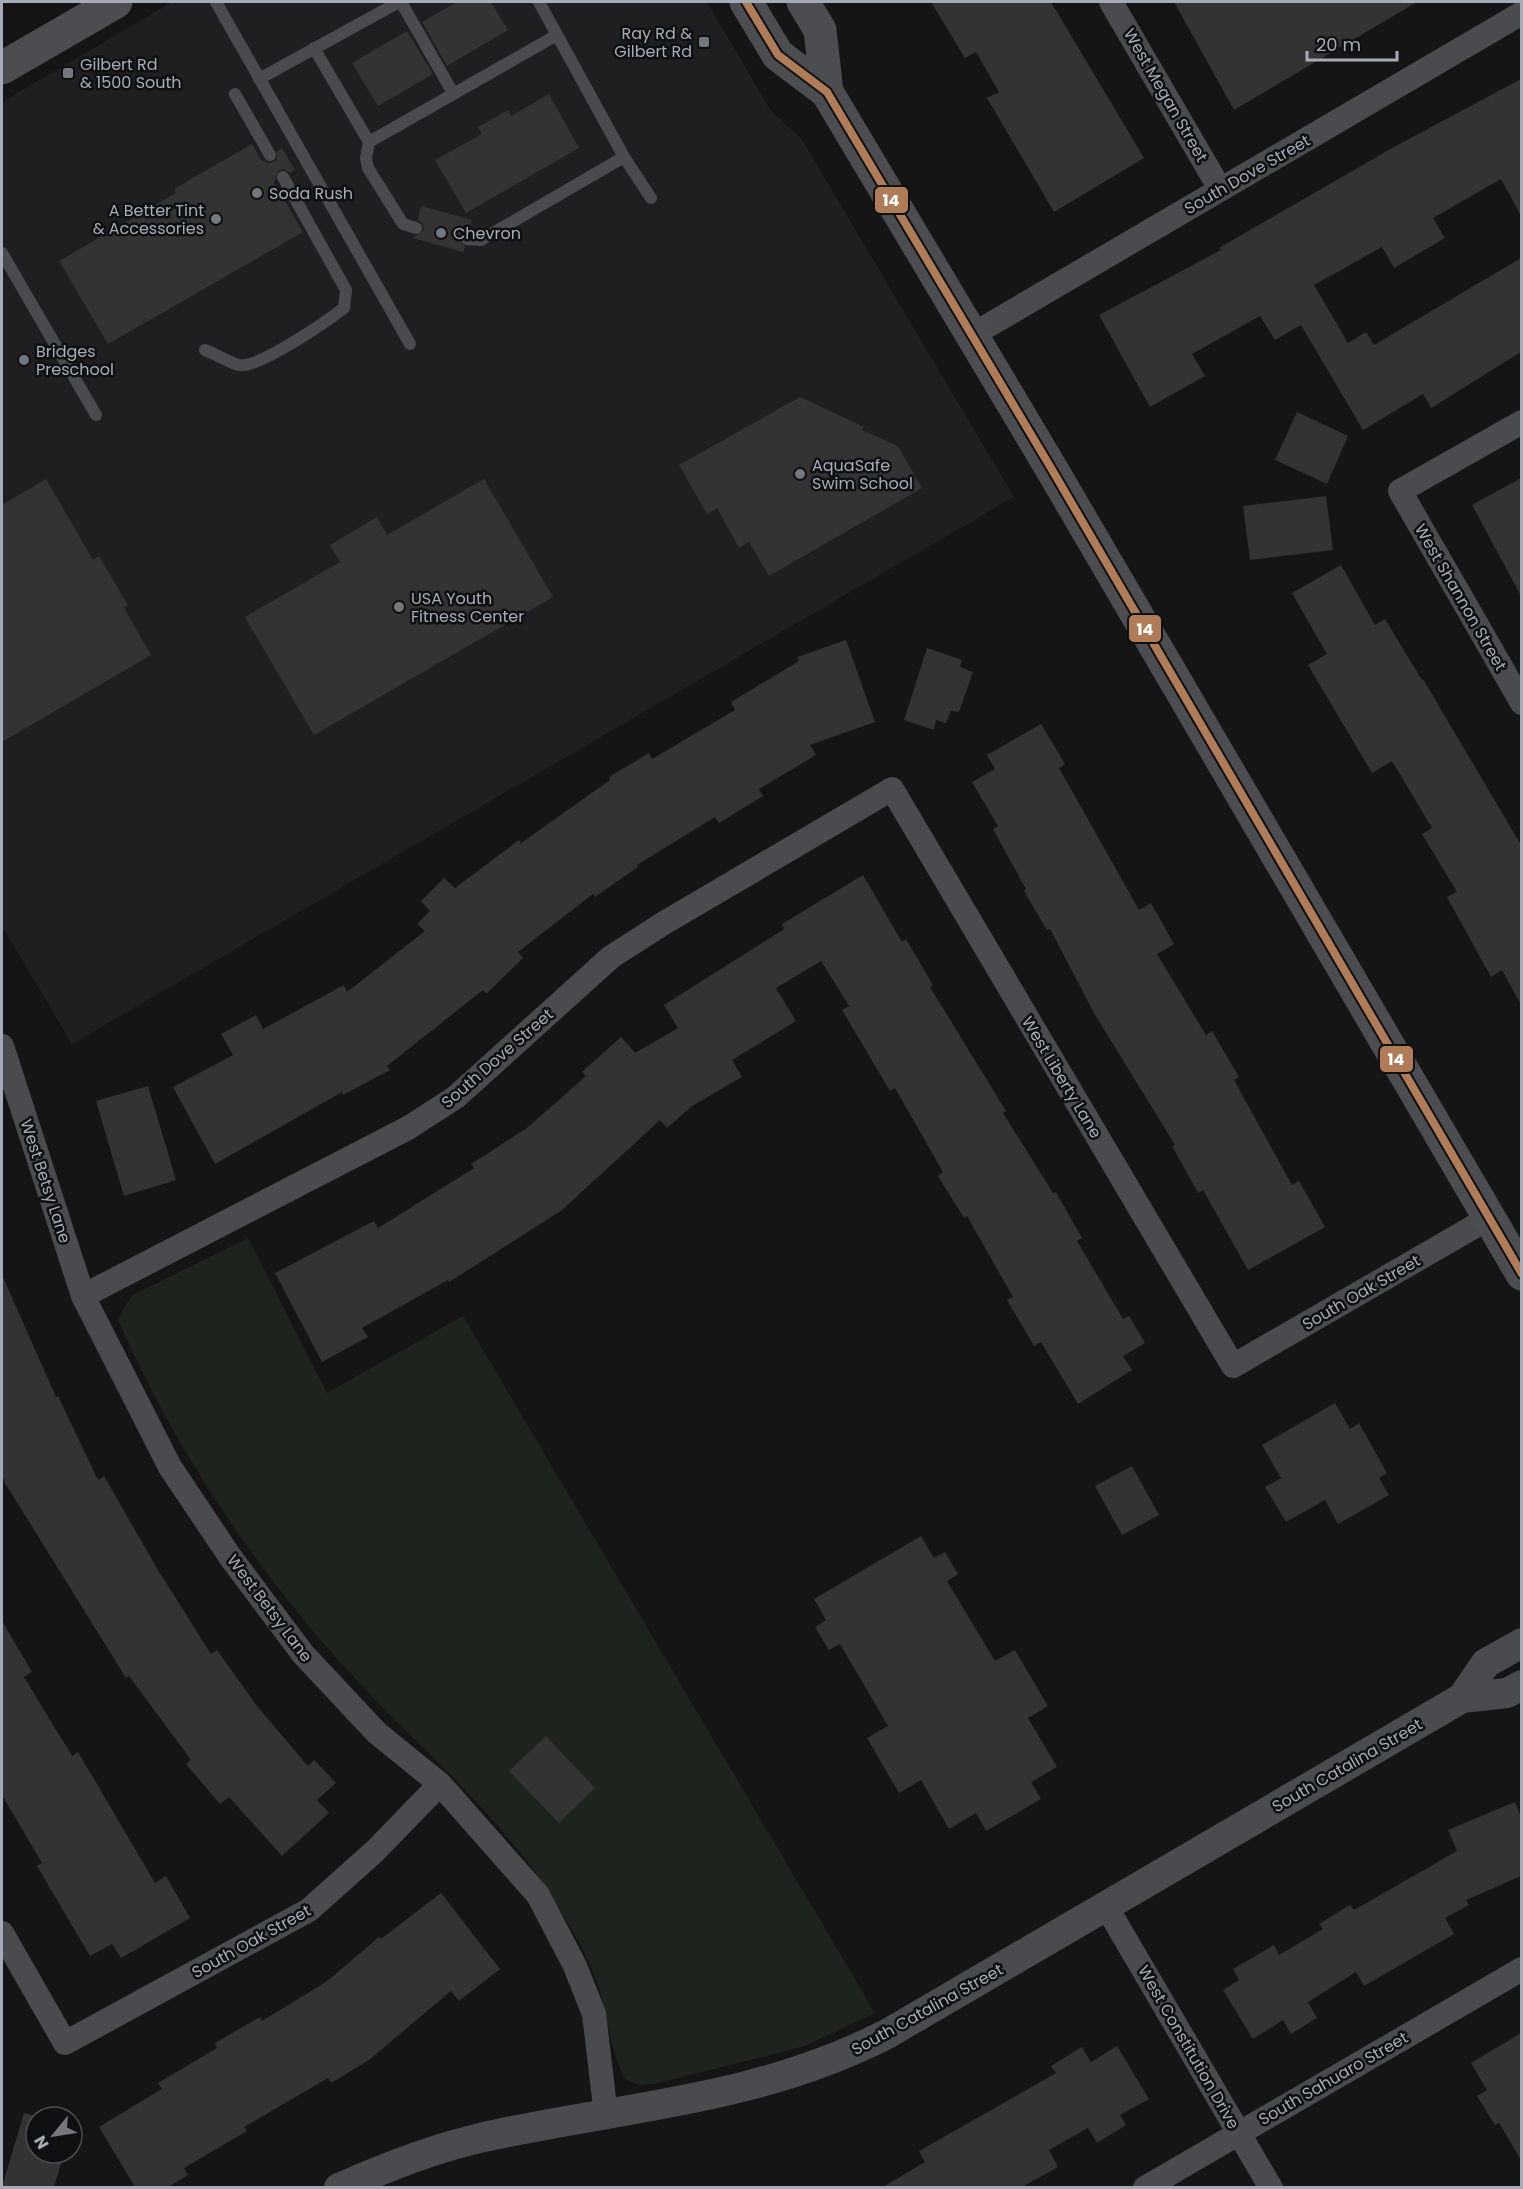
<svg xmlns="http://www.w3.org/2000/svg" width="1523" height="2189" viewBox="0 0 1523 2189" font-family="Poppins,sans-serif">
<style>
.built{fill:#1f1f21}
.green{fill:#1d241e}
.building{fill:#333334}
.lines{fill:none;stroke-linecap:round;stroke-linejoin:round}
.service{stroke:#494b4e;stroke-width:12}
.minor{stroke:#494b4e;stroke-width:24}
.tertiary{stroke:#494b4e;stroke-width:30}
.primary{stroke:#4b4d50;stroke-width:33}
.bus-1-casing{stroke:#0f1011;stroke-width:12}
.bus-1{stroke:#b07c57;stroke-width:8}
.poi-dot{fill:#73777e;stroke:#0f1011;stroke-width:2}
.labels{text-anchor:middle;stroke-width:5;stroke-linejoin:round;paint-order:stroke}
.poi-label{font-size:16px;fill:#a6acb7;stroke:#0f1011;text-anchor:start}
.street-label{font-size:16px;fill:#a6acb7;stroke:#0f1011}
.line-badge{stroke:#0f1011;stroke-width:2}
.badge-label{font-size:16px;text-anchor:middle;font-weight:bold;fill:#fff}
</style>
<rect width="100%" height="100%" fill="#151515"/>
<path class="built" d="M172,2h535l64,109 30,27 213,359 -942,547 -70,-118v-824z"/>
<path class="green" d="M248,1238l79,155 136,-77 412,697 -70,33 -150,38 -16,1 -14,-6c-14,-27 -17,-56 -24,-85 -8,-28 -27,-62 -43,-87 -55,-91 -138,-158 -209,-235 -95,-104 -174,-223 -231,-352l6,-13 9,-12z"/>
<path class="building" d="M457,2h34l17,28 -61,36 -25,-44z
M931,2h120l93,156 -90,54 -67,-114 12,-6 -23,-40 -11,6z
M1174,2h243l-183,108z
M407,31l26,43 -55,32 -26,-43z
M1521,79v137l-20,-37 -68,39 12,20 -51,30 -12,-21 -68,38 34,58 18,-11 8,13 147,-87v94l-90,56 -8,-14 -60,36 -62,-105 -26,15 -15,-24 -68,38 13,22 -55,31 -51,-92 122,-65 -2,-2 173,-100z
M549,94l30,54 -113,65 -31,-53 47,-26 -4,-7 30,-17 3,6z
M252,144l9,16 8,3 8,-3v-9l5,-3 13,22 -5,3 -6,-4 -5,1 -5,12 29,50 -195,112 -49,-83 117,-68 -2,-4z
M421,206l51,14 -3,11 -6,1 -4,6 6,9 -2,5 -50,-14 11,-8 -2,-7 -4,-3z
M800,397l64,30 -2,3 36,16 24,42 -153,88 -20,-34 -10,6 -22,-40 -10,6 -28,-49z
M1297,412l51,24 -21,48 -52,-24z
M1521,478v118l-49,-91z
M46,479l47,81 6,-4 29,49 -4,3 27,47 -149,87v-237z
M484,479l69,118 -239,138 -69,-118 95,-55 -10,-17 47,-28 10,18z
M1326,496l7,54 -83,10 -7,-54z
M1341,565l34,60 10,-6 37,61 1,-1 98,166v160l-19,-35 -11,7 -44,-80 10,-5 -35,-58 10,-6 -40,-67 -20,12 -64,-108 19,-11 -35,-61z
M846,640l29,82 -65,23 6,10 -57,34 4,7 -44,27 -4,-6 -78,48 1,2 -43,30 -2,-3 -75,58 5,6 -37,36 -3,-4 -96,76 3,4 -47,25 -1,-3 -127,72 -42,-77 60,-32 -12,-21 35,-19 7,14 81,-44 3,7 78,-61 -8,-7 13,-13 -9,-10 23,-23 11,10 64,-48 2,3 89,-63 -1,-3 40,-24 3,6 83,-49 -4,-8 68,-41 -2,-4z
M927,648l35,12 -2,7 13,5 -14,40 -8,-1 -5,12 -10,-3 -2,10 -30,-10z
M1041,724l24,40 -6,4 80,142 12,-7 23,41 -17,10 49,81 6,-4 27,46 -5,3 58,105 7,-4 26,46 -77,43 -45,-80 -5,3 -26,-47 3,-1 -81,-132 -44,-84 -3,1 -23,-39 2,-2 -33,-60 5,-3 -26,-44 23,-13 -8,-14z
M863,875l39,67 4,-3 27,46 -3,2 76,124 -3,2 50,80 3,-1 26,46 -5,3 46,78 6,-3 16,27 -22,13 9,14 -54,34 -37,-62 -7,4 -27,-46 6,-3 -46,-81 -3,2 -26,-42 5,-4 -48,-84 -5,3 -48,-81 7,-4 -28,-45 -45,27 20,33 -64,39 10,17 -50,29 -25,22 -7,-8 -98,90 -113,72 -1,-2 -86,48 6,9 -46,25 -47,-89 99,-52 4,7 96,-60 -3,-4 56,-36 59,-52 -4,-4 39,-35 14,16 43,-25 -14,-23 120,-76 -2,-5z
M148,1086l28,94 -52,16 -28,-95z
M2,1275l54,122 2,-1 40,84 6,-4 54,94 53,84 6,-4 40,56 51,60 6,-6 22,23 -19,17 12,13 -47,43 -53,-59 -9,7 -34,-40 5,-4 -62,-84 -3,2 -121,-195 -3,-8z
M1335,1403l15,26 9,-6 28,50 -8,5 10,17 -51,29 -13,-24 -39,22 -21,-35 16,-9 -19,-33z
M1132,1466l27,49 -37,20 -27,-49z
M921,1536l13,22 11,-6 13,22 -11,7 48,80 20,-11 33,56 -20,12 29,49 -26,15 10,17 -55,32 -10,-18 -27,16 -28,-49 -22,13 -32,-55 21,-12 -48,-82 -11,6 -14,-23 11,-7 -12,-21z
M2,1621l30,51 -8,5 48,79 6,-4 77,131 11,-7 24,42 -69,40 -9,-14 -22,12 -53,-90 5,-3 -40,-68z
M546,1736l49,52 -36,35 -50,-52z
M1515,1802l6,15v59l-55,24 3,5 -24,13 9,16 -90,52 -8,-14 -48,30 9,16 -26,16 -8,-14 -30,19 -30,-49 16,-10 -6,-11 41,-24 5,10 44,-26 -4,-5 31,-19 4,5 103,-59 -9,-21z
M441,1893l59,76 -41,32 -8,-10 -82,69 -38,23 -3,-5 -84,49 3,4 -63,37 4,7 -20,12h-33l-36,-60 63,-38 -4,-6 59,-35 -2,-5 45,-26 2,4 64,-39 53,-45 2,2z
M1521,2033v127l-22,-37 -4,2 -18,-29 10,-6 -16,-27z
M1117,2046l32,53 -29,16 6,10 -29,18 -9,-15 -39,22 9,17 -36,20h-139l42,-25 -6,-11 137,-78 -5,-7 31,-19 9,15z
M24,2113l15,4h-3v36h28l-10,34h-52z"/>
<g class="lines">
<path class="service" d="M216,2l194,342
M401,2l52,91
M539,2l85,155 27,41
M314,48l55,94 188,-107
M259,79l140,-77
M235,94l35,61
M369,142l-3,16 2,10 35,56 13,4
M467,239l14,1 143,-83
M2,253l94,162
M205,350c11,4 23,12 34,15 19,4 88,-44 105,-57l2,-18 -63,-113"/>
<path class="minor" d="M1111,2l109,187
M972,335l550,-322
M1522,422l-122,69 122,212
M2,1046l81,250 87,171 61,91 72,96 74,79 63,51 98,111 37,71 19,48 12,101
M83,1296l325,-168 48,-31 155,-140 53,-34 228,-134 341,577 256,-148
M1106,1906l165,282
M2,1933l63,110 244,-133 66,-59 65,-67
M1145,2188l377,-219"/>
<path class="tertiary" d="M1462,1698l24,-35 36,-20
M339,2188c45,-20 93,-39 141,-50 142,-32 273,-36 407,-104l575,-336 45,-5 15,-8"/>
<path class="primary" d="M746,2l32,53 49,37 224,376 471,806
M803,2l17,28 7,62
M2,68l114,-66"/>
<defs>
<path id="bus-1" d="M746,2l32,53 49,37 224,376 471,806"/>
</defs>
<use href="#bus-1" class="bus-1-casing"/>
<use href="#bus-1" class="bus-1"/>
</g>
<g class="poi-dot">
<rect x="698" y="36" width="12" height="12" rx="3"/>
<rect x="62" y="67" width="12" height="12" rx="3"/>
<circle cx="257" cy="193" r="6"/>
<circle cx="216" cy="219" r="6"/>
<circle cx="441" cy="233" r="6"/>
<circle cx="24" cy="360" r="6"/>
<circle cx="800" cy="474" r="6"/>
<circle cx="399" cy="607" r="6"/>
</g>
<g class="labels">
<g class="poi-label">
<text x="692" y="39" text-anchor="end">Ray Rd &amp;<tspan x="692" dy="18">Gilbert Rd</tspan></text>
<text x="80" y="70">Gilbert Rd<tspan x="80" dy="18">&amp; 1500 South</tspan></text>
<text x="269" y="199">Soda Rush</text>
<text x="204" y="216" text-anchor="end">A Better Tint<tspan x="204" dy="18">&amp; Accessories</tspan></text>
<text x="453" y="239">Chevron</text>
<text x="36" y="357">Bridges<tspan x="36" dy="18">Preschool</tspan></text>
<text x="812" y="471">AquaSafe<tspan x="812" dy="18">Swim School</tspan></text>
<text x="411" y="604">USA Youth<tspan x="411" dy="18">Fitness Center</tspan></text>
</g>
<g class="street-label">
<text transform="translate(1166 95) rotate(60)" y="6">West Megan Street</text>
<text transform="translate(1247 174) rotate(-30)" y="6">South Dove Street</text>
<text transform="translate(1461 597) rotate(60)" y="6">West Shannon Street</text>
<text transform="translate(497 1058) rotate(-41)" y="6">South Dove Street</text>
<text transform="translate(1062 1077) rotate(59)" y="6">West Liberty Lane</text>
<text transform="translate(46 1181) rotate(72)" y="6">West Betsy Lane</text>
<text transform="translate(1361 1292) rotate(-30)" y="6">South Oak Street</text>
<text transform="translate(270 1608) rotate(53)" y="6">West Betsy Lane</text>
<text transform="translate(1347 1765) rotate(-30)" y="6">South Catalina Street</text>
<text transform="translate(251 1941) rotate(-29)" y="6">South Oak Street</text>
<text transform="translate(927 2009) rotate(-29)" y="6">South Catalina Street</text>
<text transform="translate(1189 2047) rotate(60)" y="6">West Constitution Drive</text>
<text transform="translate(1333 2078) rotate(-30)" y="6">South Sahuaro Street</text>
</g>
</g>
<g class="line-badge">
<rect x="874" y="186" width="35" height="28" rx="6" fill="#b07c57"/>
<rect x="1128" y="614" width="34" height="29" rx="6" fill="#b07c57"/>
<rect x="1379" y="1045" width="35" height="28" rx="6" fill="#b07c57"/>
</g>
<g class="badge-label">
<text x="891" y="206">14</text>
<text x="1145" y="635">14</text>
<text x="1396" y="1065">14</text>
</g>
<rect width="1523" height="2189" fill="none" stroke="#a6acb7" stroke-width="6"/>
<g transform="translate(54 2135) rotate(240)"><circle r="28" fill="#0f1011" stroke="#4b4e53" stroke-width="1.5"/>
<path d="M0-4.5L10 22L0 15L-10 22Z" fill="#73777e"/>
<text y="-9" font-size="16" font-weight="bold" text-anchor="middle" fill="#a6acb7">N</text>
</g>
<path d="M1307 51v9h90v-9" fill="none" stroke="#a6acb7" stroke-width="3"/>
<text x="1316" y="51" font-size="18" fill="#a6acb7" stroke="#0f1011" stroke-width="4.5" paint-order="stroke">20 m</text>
</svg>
